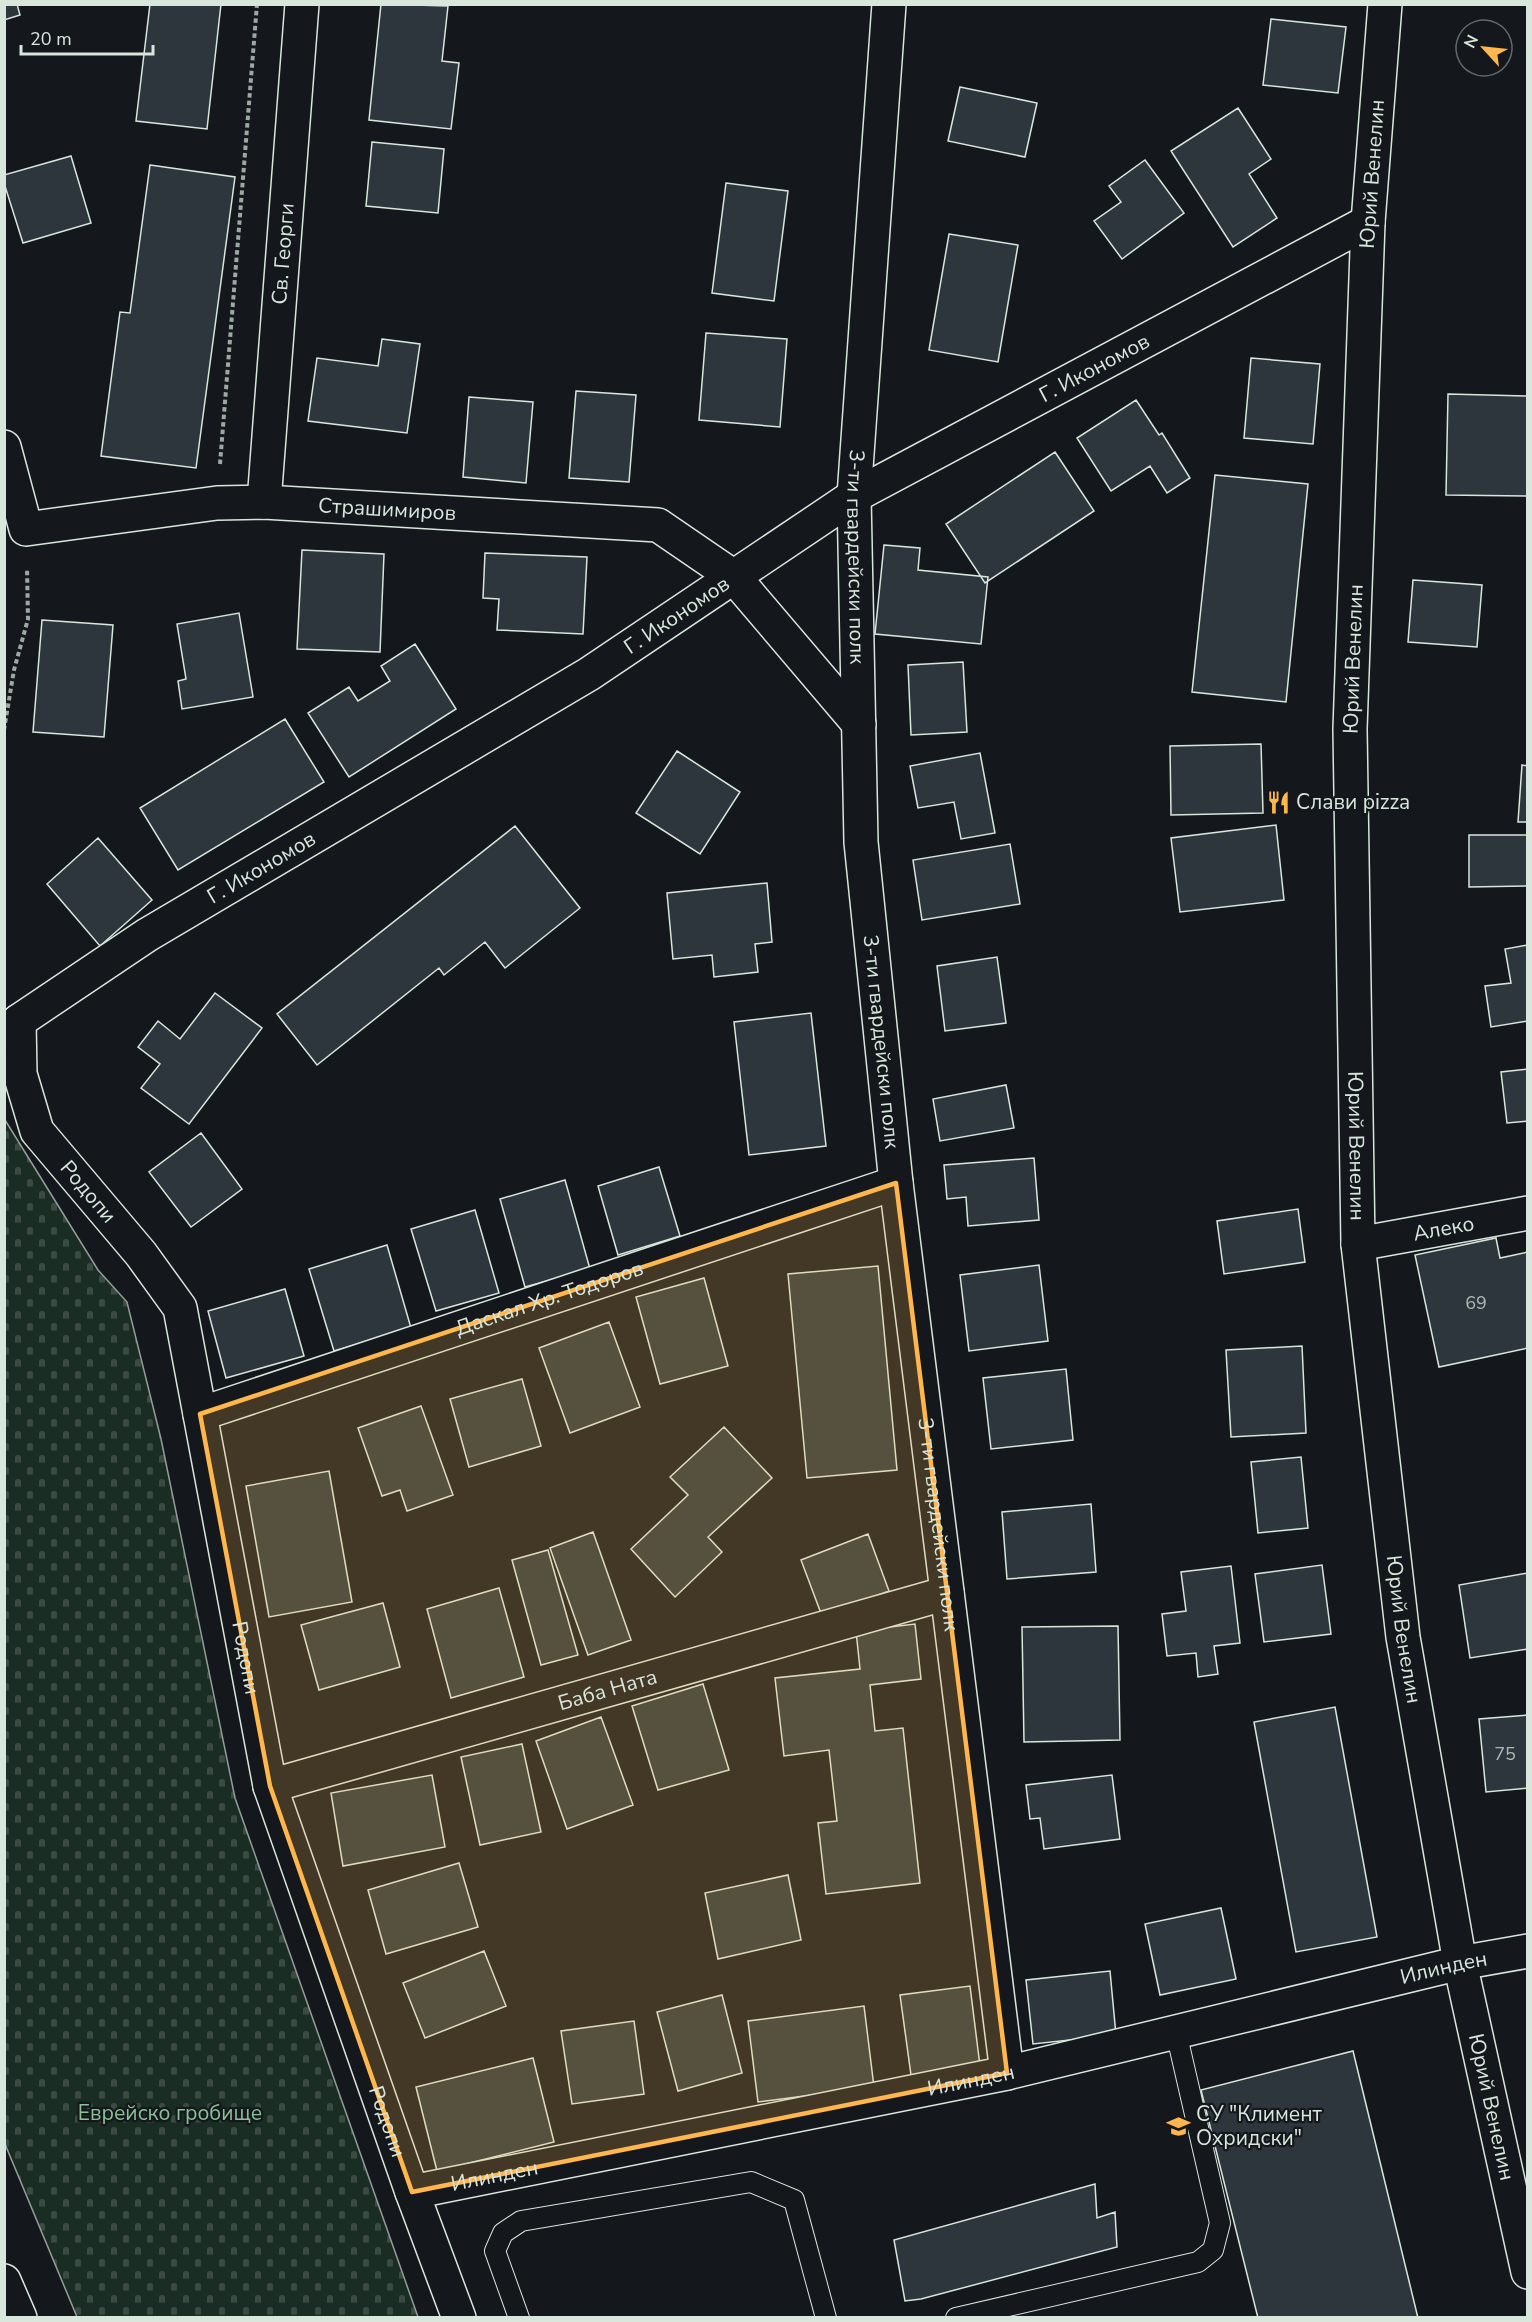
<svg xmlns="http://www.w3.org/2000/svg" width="1532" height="2322" viewBox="0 0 1532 2322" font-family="'Nunito Sans',sans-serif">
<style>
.cemetery{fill:url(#cemetery-stones);stroke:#939e99;stroke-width:1.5}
.building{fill:#2c363c;stroke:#d8e6dc;stroke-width:1.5}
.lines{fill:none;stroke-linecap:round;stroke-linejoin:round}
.service-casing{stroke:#d8e6dc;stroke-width:22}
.minor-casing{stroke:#d8e6dc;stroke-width:36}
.tertiary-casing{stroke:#d8e6dc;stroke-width:36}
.path{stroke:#9da8a2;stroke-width:4;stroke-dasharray:4.5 3;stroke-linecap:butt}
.service{stroke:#14181c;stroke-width:20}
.minor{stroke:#14181c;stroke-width:33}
.tertiary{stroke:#14181c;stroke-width:33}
.marked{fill:#ffb74d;fill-opacity:0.2;stroke:#ffb74d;stroke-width:4.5;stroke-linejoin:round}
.labels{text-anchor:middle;stroke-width:4.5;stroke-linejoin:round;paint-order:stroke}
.number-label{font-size:18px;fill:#adbab4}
.street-label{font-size:21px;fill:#d8e6dc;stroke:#14181c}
.poi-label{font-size:21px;fill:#d8e6dc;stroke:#14181c;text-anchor:start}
.park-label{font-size:21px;fill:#8ac095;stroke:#14181c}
</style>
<defs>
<pattern id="cemetery-stones" width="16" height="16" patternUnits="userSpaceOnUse" patternTransform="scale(1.5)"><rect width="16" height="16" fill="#1a2d24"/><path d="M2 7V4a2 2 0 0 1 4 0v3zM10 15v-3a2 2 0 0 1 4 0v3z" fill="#3b4b43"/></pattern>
</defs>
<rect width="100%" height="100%" fill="#14181c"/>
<path class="cemetery" d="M5,1120l93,150 29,32 34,137 74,359 183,519h-341l-72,-173z"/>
<path class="building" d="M4,4h13l3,11 -16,5z
M150,4h71l-14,125 -71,-8z
M381,4l67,2 -6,55 17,2 -8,66 -82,-9z
M1271,19l75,8 -8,66 -75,-8z
M960,87l77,16 -12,54 -77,-16z
M1238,108l33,51 -22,15 28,44 -44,29 -62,-96z
M372,142l72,7 -6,64 -72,-7z
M71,156l20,67 -68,20 -19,-60v-8z
M1145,160l39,53 -62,46 -28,-38 27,-19 -12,-16z
M150,165l85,12 -39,291 -95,-12 19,-144 10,1z
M726,183l62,8 -14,110 -62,-8z
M949,234l69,11 -20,117 -69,-12z
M706,333l81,6 -7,88 -81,-7z
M382,339l38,5 -13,89 -99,-12 9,-63 61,8z
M1251,358l69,6 -7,80 -69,-6z
M576,391l60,4 -7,87 -60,-4z
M1448,394l80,2v100l-82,-1z
M469,397l64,5 -7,81 -63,-6z
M1136,400l23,35 3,-2 28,45 -23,15 -17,-27 -39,25 -34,-53z
M1055,452l39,59 -109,72 -39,-59z
M1215,475l93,9 -22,218 -94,-10z
M884,545l36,3 -2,22 70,7 -7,67 -106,-10z
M302,550l82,4 -4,98 -83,-3z
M485,553l102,4 -4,77 -86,-4 2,-31 -16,-1z
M1413,580l69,5 -5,62 -69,-5z
M239,613l14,84 -71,12 -4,-28 8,-2 -9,-55z
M42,620l71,5 -9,112 -71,-5z
M415,644l41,65 -107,68 -41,-64 41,-26 9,14 32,-20 -9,-15z
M963,662l4,70 -56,3 -3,-70z
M285,719l39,63 -146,88 -38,-62z
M1261,744l2,69 -92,2 -1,-69z
M677,751l63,41 -40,62 -64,-41z
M980,753l15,80 -34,6 -7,-37 -36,6 -8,-42z
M1522,765l6,1v56h-10z
M1276,825l8,75 -104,12 -9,-74z
M515,826l65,82 -75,60 -20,-26 -41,33 -5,-7 -122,97 -40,-51z
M1469,835h59v51l-59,1z
M98,838l54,62 -52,46 -53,-62z
M1010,844l10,60 -98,16 -9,-60z
M767,883l5,59 -17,2 3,28 -44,5 -2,-22 -39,4 -6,-66z
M1528,945v76l-37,6 -6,-41 26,-3 -6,-34z
M997,957l9,66 -61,8 -8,-65z
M215,993l47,35 -73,96 -48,-36 19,-24 -22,-17 20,-26 22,18z
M811,1013l15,133 -77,9 -15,-133z
M1528,1069v52l-21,2 -6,-51z
M1006,1085l8,43 -74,13 -7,-42z
M201,1133l41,56 -51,38 -42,-55z
M1034,1158l5,62 -71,6 -2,-29 -19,2 -3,-34z
M659,1167l21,69 -62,19 -20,-69z
M565,1180l25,89 -65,18 -25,-88z
M1298,1209l7,53 -81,12 -7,-53z
M475,1210l24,83 -63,18 -25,-82z
M1496,1238l4,20 28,-6v96l-89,19 -24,-112z
M387,1245l24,83 -77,23 -25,-82z
M1039,1265l9,76 -79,10 -9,-76z
M878,1266l19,204 -90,8 -19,-204z
M704,1278l24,88 -68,18 -24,-87z
M285,1289l19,67 -78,22 -18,-67z
M609,1322l31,85 -70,26 -31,-85z
M1302,1346l4,87 -75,4 -5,-87z
M1066,1369l7,71 -82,9 -8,-71z
M522,1379l19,67 -72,21 -19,-68z
M421,1406l32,89 -46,16 -7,-21 -18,6 -24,-68z
M724,1427l48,51 -64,59 14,15 -47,45 -44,-48 57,-54 -18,-18z
M1301,1457l7,71 -50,5 -7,-71z
M329,1471l23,131 -83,15 -23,-131z
M1091,1504l5,68 -89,7 -5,-67z
M593,1532l38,108 -43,15 -38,-107z
M868,1534l21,57 -67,25 -21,-56z
M548,1550l30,105 -37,10 -29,-105z
M1322,1565l9,69 -67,8 -9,-68z
M1231,1566l9,77 -26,3 4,28 -20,3 -2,-24 -29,3 -5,-42 24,-3 -5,-39z
M1528,1573v76l-58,9 -11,-73z
M499,1588l25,89 -73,21 -24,-89z
M383,1603l17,64 -81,23 -18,-65z
M915,1624l6,55 -51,6 5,46 28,-3 17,155 -94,11 -8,-71 19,-2 -8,-71 -45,6 -9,-78 85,-9 -4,-38z
M1118,1626l2,114 -96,2 -2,-115z
M703,1684l26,86 -71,20 -26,-84z
M1335,1707l42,230 -81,15 -42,-230z
M1528,1715v73l-42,4 -7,-73z
M601,1717l32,88 -66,24 -31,-88z
M522,1744l19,88 -61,13 -19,-88z
M432,1775l13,72 -102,19 -12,-73z
M1112,1775l8,64 -76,10 -4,-31 -10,1 -4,-34z
M459,1863l19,64 -92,27 -18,-64z
M788,1875l13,65 -83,19 -13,-66z
M1221,1908l15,71 -76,16 -15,-71z
M484,1951l22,55 -81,32 -22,-55z
M1110,1971l6,64 -83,9 -7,-64z
M970,1986l10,80 -69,9 -11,-80z
M722,1995l20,78 -64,18 -21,-79z
M864,2006l10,81 -116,15 -10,-81z
M634,2021l10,73 -72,10 -11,-73z
M1353,2051l65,267h-160l-57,-228z
M533,2058l21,84 -117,29 -21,-84z
M1095,2184l2,34 18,-6 2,35 -196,52 -16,2 -11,-61z"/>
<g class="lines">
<defs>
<path id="service" d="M519,2318l-24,-67 8,-18 18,-12 230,-39 43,18 32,118
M956,2318l242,-56 15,-12 7,-27 -44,-191"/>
<g id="minor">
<path id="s1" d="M889,4l-35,492 7,346 35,341 111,890"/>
<path id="s2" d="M4,447l22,82 191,-26 47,-1 394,23 76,52 125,147"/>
<path id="s3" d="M264,502l38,-498"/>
<path id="s4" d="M19,1021l1,53 17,57 104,123 39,54 90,478 142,406 47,126"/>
<path id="s5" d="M4,1037l15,-16 128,-86 442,-261 265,-178 514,-274"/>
<path id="s6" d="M1358,1244l170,-31"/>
<path id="s7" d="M200,1414l696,-231"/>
<path id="s8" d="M270,1786l677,-193"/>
<path id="s9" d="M412,2192l595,-119 453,-110 68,-12"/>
</g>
<g id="tertiary">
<path id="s10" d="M1385,4l-17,218 -18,507 8,515 45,393 57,326 68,309"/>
<path d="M4,2281l16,37"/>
</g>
</defs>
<use href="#service" class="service-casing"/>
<use href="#minor" class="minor-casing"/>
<use href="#tertiary" class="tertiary-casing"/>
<path class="path" d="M220,464l37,-460
M4,730l10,-60 14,-51 -1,-51"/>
<use href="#service" class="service"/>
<use href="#minor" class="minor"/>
<use href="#tertiary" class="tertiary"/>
</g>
<path class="marked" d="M896,1183l111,890 -595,119 -142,-406 -70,-372z"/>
<defs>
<symbol id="restaurant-bare" viewBox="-9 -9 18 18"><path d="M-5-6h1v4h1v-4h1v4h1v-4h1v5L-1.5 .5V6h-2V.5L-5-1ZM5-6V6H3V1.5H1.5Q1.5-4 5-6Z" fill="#ffb74d" stroke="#14181c" stroke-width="2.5" paint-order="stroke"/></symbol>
<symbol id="school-bare" viewBox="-9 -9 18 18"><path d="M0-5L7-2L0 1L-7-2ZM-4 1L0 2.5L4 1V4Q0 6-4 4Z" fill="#ffb74d" stroke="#14181c" stroke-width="2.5" paint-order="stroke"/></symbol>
</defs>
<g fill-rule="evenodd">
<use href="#restaurant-bare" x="1262" y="786" width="33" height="33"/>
<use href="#school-bare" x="1162" y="2110" width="33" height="33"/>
</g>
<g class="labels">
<g class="number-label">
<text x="1476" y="1309">69</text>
<text x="1505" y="1760">75</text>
</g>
<g class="street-label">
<text transform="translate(1372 174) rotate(-86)" y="7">Юрий Венелин</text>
<text dy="7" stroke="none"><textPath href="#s3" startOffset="249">Св. Георги</textPath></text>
<text dy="7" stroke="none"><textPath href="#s5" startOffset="1281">Г. Икономов</textPath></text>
<text dy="7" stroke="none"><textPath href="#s2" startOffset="448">Страшимиров</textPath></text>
<text dy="7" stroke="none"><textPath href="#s1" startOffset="554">3-ти гвардейски полк</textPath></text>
<text dy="7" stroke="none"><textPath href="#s5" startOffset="795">Г. Икономов</textPath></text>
<text transform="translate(1353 659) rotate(-88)" y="7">Юрий Венелин</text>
<text dy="7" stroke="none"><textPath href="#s5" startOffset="309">Г. Икономов</textPath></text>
<text dy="7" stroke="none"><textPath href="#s1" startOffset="1040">3-ти гвардейски полк</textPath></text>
<text dy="7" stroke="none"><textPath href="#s10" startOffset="1143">Юрий Венелин</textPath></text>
<text dy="7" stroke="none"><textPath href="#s4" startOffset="192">Родопи</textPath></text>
<text dy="7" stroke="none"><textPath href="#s6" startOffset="87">Алеко</textPath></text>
<text dy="7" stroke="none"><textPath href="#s7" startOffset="368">Даскал Хр. Тодоров</textPath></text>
<text dy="7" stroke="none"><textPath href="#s1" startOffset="1526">3-ти гвардейски полк</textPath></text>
<text dy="7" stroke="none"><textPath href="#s10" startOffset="1629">Юрий Венелин</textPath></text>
<text dy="7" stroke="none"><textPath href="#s4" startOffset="696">Родопи</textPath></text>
<text dy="7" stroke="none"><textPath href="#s8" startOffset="351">Баба Ната</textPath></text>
<text dy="7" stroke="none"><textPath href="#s9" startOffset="1056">Илинден</textPath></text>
<text dy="7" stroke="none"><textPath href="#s9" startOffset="570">Илинден</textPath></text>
<text dy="7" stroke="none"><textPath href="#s10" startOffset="2115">Юрий Венелин</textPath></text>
<text dy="7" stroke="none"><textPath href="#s4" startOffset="1182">Родопи</textPath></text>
<text dy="7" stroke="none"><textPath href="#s9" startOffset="84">Илинден</textPath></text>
</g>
<g class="poi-label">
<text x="1296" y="809">Слави pizza</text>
<text x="1196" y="2121">СУ "Климент<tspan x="1196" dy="24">Охридски"</tspan></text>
</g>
<g class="park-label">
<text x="170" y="2120">Еврейско гробище</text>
</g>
</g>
<rect width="1532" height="2322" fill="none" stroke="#d8e6dc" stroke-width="12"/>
<g transform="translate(1484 48) rotate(297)"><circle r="28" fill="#14181c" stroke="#626a69" stroke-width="1.5"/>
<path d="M0-4.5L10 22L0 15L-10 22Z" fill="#ffb74d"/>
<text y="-9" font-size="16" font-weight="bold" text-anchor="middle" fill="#d8e6dc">N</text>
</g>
<path d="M21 45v9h132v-9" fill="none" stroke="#d8e6dc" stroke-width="3"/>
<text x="30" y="45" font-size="18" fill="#d8e6dc" stroke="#14181c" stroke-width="4.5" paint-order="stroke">20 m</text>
</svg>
